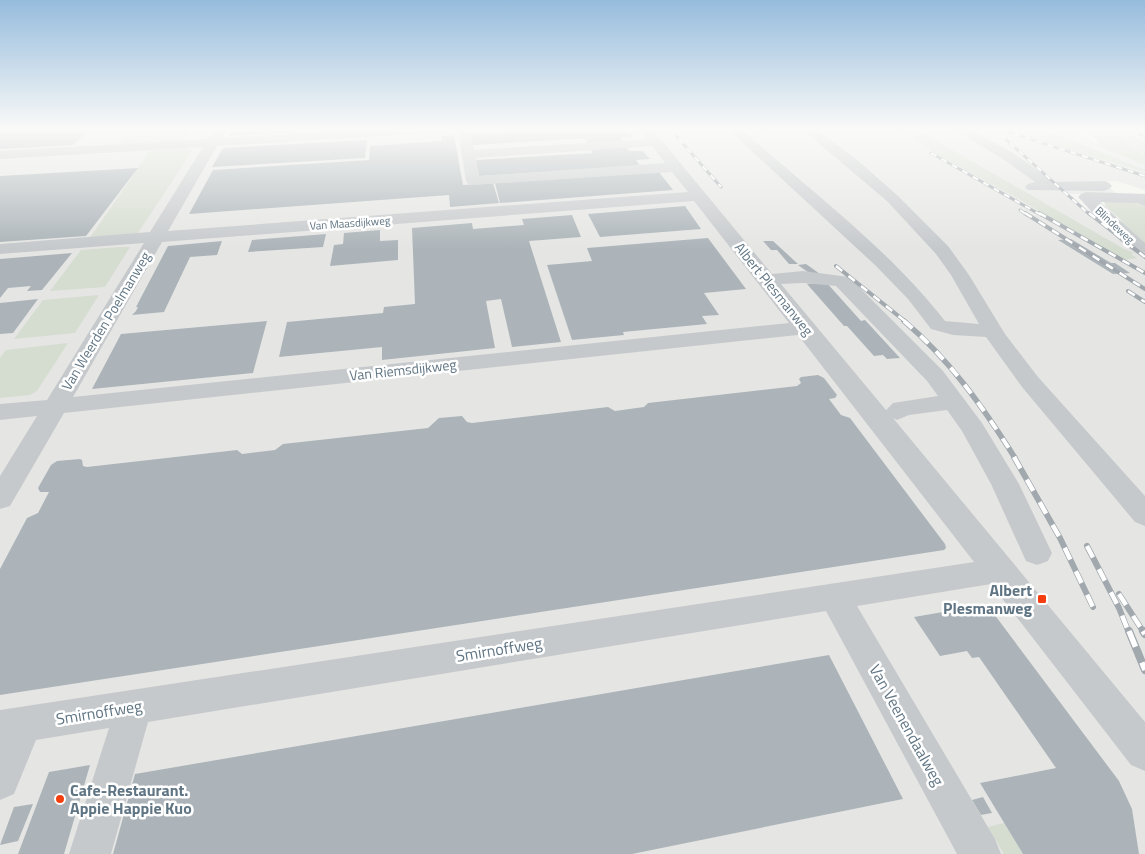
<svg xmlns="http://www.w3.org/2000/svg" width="1145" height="854" viewBox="0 0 1145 854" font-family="'Titillium Web',sans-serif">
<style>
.built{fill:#e5e6e3}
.green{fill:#d5dcd0}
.building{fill:#acb4b9}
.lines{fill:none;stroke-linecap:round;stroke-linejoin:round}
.path{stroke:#bcbfc1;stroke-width:2;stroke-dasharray:1 1;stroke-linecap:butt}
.minor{fill:#c6c9cc;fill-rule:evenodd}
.rail-far4-casing{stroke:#a1a8ae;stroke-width:3}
.rail-far3-casing{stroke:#a1a8ae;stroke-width:4}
.rail-far2-casing{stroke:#a1a8ae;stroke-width:5.5}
.rail-far1-casing{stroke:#a1a8ae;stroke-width:6}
.rail-casing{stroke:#a1a8ae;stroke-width:8}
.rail-far4{stroke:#fff;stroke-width:2;stroke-dasharray:6;stroke-linecap:butt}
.rail-far3{stroke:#fff;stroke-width:2.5;stroke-dasharray:8;stroke-linecap:butt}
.rail-far2{stroke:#fff;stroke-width:4;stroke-dasharray:11;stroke-linecap:butt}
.rail-far1{stroke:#fff;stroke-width:4.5;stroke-dasharray:13;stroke-linecap:butt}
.rail{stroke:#fff;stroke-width:5.5;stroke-dasharray:17;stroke-linecap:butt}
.poi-dot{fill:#f43e10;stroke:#fff;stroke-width:2}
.labels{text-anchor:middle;stroke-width:5;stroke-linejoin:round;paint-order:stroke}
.far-street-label{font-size:11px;fill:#607584;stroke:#fff}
.street-label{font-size:14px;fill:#607584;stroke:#fff}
.near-poi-label{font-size:16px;font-weight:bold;fill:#607584;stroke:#fff;text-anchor:end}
.near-street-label{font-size:16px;fill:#607584;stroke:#fff}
</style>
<rect width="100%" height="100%" fill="#f4f4ef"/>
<path class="built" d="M0,130h1077l23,17 45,18v25l-29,-9 -13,1 15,13 -48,-1 39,34 36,27v599h-1145z"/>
<path class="green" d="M130,130h61l-7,10 -66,4z
M899,130h19l206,119 10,4 -3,1 6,4 -13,2 -12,-6 -95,-56 -79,-43z
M1013,130h33l99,40v2l-74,-22z
M1082,130h33l8,9 22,17v9l-45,-18 -4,-2 2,-4 -10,-9z
M1119,130l10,1 16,11v11l-17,-13z
M185,148l7,3 -54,82 -49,6 61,-88z
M1104,202h29l12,4v42l-26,-30 -13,-11z
M120,247h10l-25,40 -55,4 31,-41z
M99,295l-24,38 -61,6 29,-39z
M68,343l-31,48 -7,4 -30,3v-40l6,-8z
M1004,823l19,31h-19l-16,-27z"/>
<path class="building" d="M0,130h89l-16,15 -73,4z
M233,130h85v1l-89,5z
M504,130h124l5,7 -13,1 3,4 -35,2 -4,-6 -112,7 -3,-11h8v-2h27z
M454,135l9,50 30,-2 6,20 -49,4 -1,-12 -260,19 24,-44 156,-10 1,-14 72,-5 -1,-5z
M367,140l-2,18 -153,9 11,-19z
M626,147l3,4h14l7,8 -14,1 4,6 -161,10 -4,-16 118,-7 -3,-4z
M138,168l-52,68 -86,6v-66z
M659,172l14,18 -173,13 -5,-20z
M685,206l16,23 -101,8 -12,-23z
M572,215l9,22 -52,4 32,101 -49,5 -11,-48 -15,2 9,47 -113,12v-13l-103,10 8,-35 96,-9 1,-6 31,-3 -3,-76 60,-5 1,6 51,-4 -2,-6z
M380,230v11l18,-1v20l-68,6 4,-21 9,-1 1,-11z
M326,234l-3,13 -75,5 4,-12z
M708,238l38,51 -42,4 15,22 -17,1 5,8 -84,8 1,3 -52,5 -25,-75 45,-4 -5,-13z
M1071,239l40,24h4l15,10 -17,1 -55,-34z
M222,241l-5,14 -27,2 -26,55 -32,3 4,-4 2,-4h-2l32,-61z
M763,241h10l25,23h-9l-12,-14h-6z
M72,253l-30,37 -15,1 4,-5 -23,2 -8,10v-39z
M806,264l14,10 -8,1 -14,-10z
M826,282l35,39 4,-1 35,38 -13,1 -4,-4 -9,1 -27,-30h-3l-37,-42z
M38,299l-25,34 -13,1v-31z
M267,321l-14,52 -161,16 29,-55z
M818,375l6,3 13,17 -2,3 -6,1 12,16 9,3 95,126 1,4 -2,2 -944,145v-126l27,-51 11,-5 11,-21h-9l-2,-4 13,-23 6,-4 23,-2 2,1 1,6 4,1 150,-17 5,4 33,-4 8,-6 145,-16 11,-10 23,-2 5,6 5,1 136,-16 7,4 29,-4 4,-4 149,-17 4,-3 -2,-4 2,-2z
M966,608l4,5 21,-3 128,171 13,28 7,45h-116l-43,-71 76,-15 -77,-111 -7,1 -5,-7 -27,5 -26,-39z
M829,655l74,144 -271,55h-519l22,-80z
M90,765l-26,89h-46l31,-82z
M983,797l9,16 -11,2 -9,-15z
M33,804l-15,37 -18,4 14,-38z"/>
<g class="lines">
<path class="path" d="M1117,130l8,10 20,14
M1129,130l16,4"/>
<path class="minor" d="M214,130h12l-4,8 134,-8h67l-6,4 -200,12 -49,85 520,-39 -16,-20 -199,13 -5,-1 -2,-3 -8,-51h12l4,20 172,-11 -6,-9h13l119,144 31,-3 46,6 94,94 39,52 37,61 33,69 -4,8 -11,4 -11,-4 -35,-77 -29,-53 -15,-21 -38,5 -12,5 -4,-2 252,304v49l-14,-6 -140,-181 -134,22 138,233 6,15h-44l-131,-243 -678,111 -37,132h-42l40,-126 -73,12 -22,54 -14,6v-90l974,-148 -176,-227 -734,78 -54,93 -10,3v-33l37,-60 -37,4v-16l47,-4 97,-157 -144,11v-10l150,-12 53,-85 -203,12v-8l208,-12zM652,146l13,17 -186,13 -3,-18zM694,201l95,122 -716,74 89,-155zM803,283l33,3 91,95 11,15 -45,7 -7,7 -105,-126z
M729,130h13c68,60 148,120 203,191l34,3 -28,-49 -15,-21 -49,-53 -84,-71h14l39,29 41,36 51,51 21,29 36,59 33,43 107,119v30l-10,-4 -113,-135 -36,-50 -33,-2 -22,-6 -23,-30 -32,-33z
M957,130h15l41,23 41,29 50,-1 5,2 3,3 -3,3 -5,2 -76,-1 -3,-3 3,-3 7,-2 -32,-23 -44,-26z
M1086,192l59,2v12l-8,-3 -37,-1 45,41v14c-18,-4 -50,-42 -64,-57l-3,-3 3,-3z"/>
<defs>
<path id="rail-far4" d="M671,130l50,57
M1002,130l143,46
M1133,130l12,8
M1001,135l89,80
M931,153l110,62
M1020,210l7,5"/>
<path id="rail-far3" d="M1025,213l120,76
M1039,213l106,60
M1089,213l56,44
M836,266l70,56
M1128,291l17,11"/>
<path id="rail-far2" d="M904,321c46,39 79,86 111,137"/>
<path id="rail-far1" d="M1014,457l46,81 33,69
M1087,546l32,62 10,25
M1119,594l25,39"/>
<path id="rail" d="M1129,631l16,39
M1143,631l2,3"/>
</defs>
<use href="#rail-far4" class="rail-far4-casing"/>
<use href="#rail-far3" class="rail-far3-casing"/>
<use href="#rail-far2" class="rail-far2-casing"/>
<use href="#rail-far1" class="rail-far1-casing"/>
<use href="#rail" class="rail-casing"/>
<use href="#rail-far4" class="rail-far4"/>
<use href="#rail-far3" class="rail-far3"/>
<use href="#rail-far2" class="rail-far2"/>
<use href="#rail-far1" class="rail-far1"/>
<use href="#rail" class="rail"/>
</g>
<linearGradient id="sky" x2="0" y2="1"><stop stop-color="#96bcdd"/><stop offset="0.52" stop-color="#fafaf8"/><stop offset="1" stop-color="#fafaf8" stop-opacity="0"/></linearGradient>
<rect width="1145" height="249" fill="url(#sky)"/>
<g class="poi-dot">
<rect x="1037" y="594" width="10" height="10" rx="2.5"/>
<circle cx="60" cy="799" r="5"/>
</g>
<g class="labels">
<g class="far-street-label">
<text transform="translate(350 223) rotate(-4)" y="4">Van Maasdijkweg</text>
<text transform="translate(1115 225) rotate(43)" y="4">Blindeweg</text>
</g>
<g class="street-label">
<text transform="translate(774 289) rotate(51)" y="5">Albert Plesmanweg</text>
<text transform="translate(106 321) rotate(-59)" y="5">Van Weerden Poelmanweg</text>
<text transform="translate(403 370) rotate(-6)" y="5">Van Riemsdijkweg</text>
</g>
<g class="near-poi-label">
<text x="1032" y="596">Albert<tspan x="1032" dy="18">Plesmanweg</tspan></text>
<text x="70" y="796" text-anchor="start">Cafe-Restaurant.<tspan x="70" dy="18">Appie Happie Kuo</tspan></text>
</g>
<g class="near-street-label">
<text transform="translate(499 649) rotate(-9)" y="6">Smirnoffweg</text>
<text transform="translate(99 712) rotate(-9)" y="6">Smirnoffweg</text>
<text transform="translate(907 725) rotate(61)" y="6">Van Veenendaalweg</text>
</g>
</g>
</svg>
